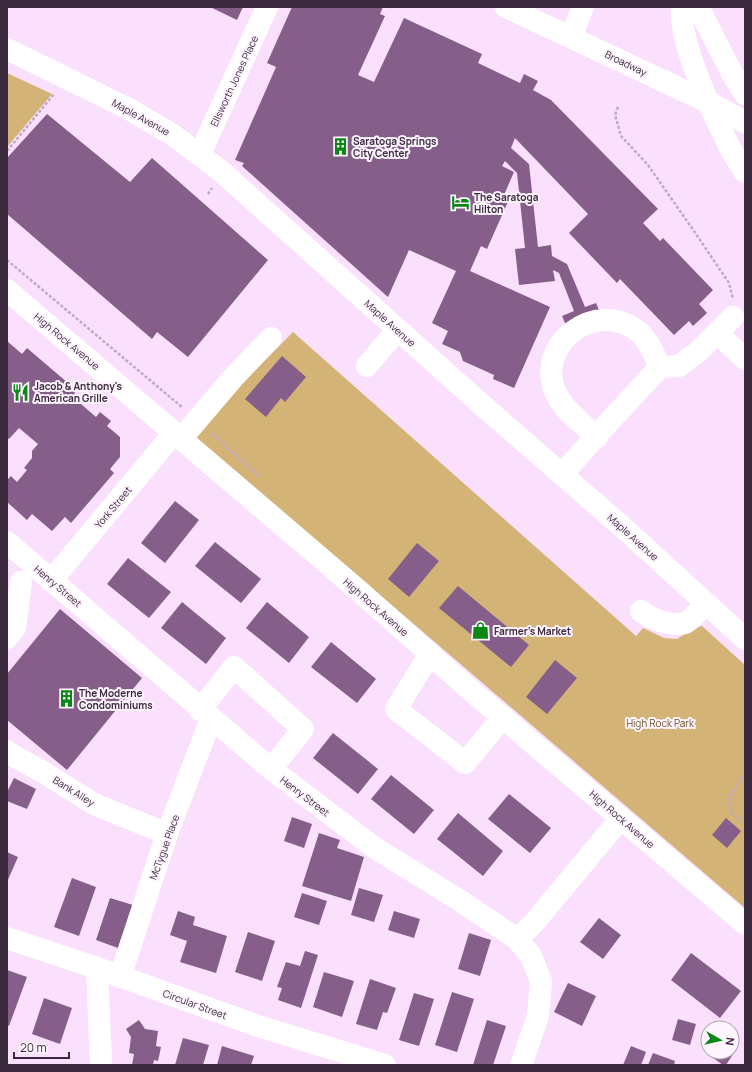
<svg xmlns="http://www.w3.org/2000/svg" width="752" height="1072" viewBox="0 0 752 1072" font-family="Manrope,sans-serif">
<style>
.park{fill:#d3b376}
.building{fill:#855e8a}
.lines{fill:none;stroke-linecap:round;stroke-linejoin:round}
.path{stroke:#c1a9c4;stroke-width:2.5;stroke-dasharray:3 2;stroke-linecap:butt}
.minor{stroke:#fff;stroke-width:22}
.major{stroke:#fff;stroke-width:22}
.highway{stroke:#fff;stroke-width:22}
.labels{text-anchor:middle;stroke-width:4;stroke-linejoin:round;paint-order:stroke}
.street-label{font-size:10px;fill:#3b2a3d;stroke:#fdf4fe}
.poi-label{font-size:10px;font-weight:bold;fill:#3b2a3d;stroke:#fdf4fe;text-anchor:start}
.park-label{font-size:10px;fill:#69511f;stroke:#fdf4fe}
</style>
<rect width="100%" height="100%" fill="#fbe0fe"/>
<path class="park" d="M7,73l45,21 -45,53z
M293,332l343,304 7,-8 21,10 13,1 17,-11 8,-2 43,39v243l-553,-474z"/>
<path class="building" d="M210,7h33l-6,13z
M292,7h91l-3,7 5,2 -27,59 16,7 30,-64 78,36 -4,9 42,20 4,-9 14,7 -5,9 18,10 107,109 -15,14 17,18 3,-3 50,52 -14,14 8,9 -14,13 -4,-5 -15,14 -54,-56 -3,4 -48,-50 19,-19 -73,-76 -4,10 18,16 9,83 13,-2 1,11 15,8 18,43 11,-4 8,19 -34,13 -8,-19 12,-5 -15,-38 -6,-3 2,11 -36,4 -4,-36 10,-1 -8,-75 -12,-12 -3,5 12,6 -10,23 6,2 -23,52 -6,-3 -11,25 80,36 -36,81 -21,-9 1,-4 -31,-14 -3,-9 -18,-8 6,-13 -16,-8 24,-52 -47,-21 -21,47 -146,-131 2,-3 -9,-3 41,-93 -9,-4z
M47,114l83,68 22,-24 116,102 -80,97 -31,-25 -5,7 -145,-125v-56z
M7,341l15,13 5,-6 48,41 -1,9 22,19 4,-5 11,9 -4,5 13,11v20l-10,12 4,4 -43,50 -6,-6 -13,14 -20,-17 -5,6 -20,-18v-22l4,-4 6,6 10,-12 -3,-2 8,-10v-7l6,-7 -19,-16 -10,11 -2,-1z
M282,356l24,21 -21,25 -4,-4 -15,19 -21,-18z
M175,501l24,19 -34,43 -24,-20z
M215,542l46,37 -20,24 -46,-37z
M417,543l22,18 -30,36 -21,-18z
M128,558l43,34 -22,26 -42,-34z
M458,586l71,59 -18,22 -72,-59z
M182,602l44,36 -20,26 -45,-36z
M267,602l42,35 -20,26 -43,-35z
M60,609l82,69 -75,92 -60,-50v-46z
M331,642l45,37 -19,24 -46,-36z
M555,660l22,18 -30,36 -21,-17z
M333,733l45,36 -20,25 -45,-36z
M391,775l43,35 -20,24 -43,-35z
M14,778l22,11 -9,20 -20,-8v-9z
M509,794l42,34 -21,25 -42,-34z
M458,813l45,38 -20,25 -46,-37z
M292,817l20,7 -8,24 -20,-7z
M726,818l15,13 -14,17 -15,-13z
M319,833l21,7 -3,8 27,9 -13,44 -49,-15z
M7,852l11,5 -11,25z
M72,878l24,9 -17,49 -25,-9z
M359,888l24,7 -9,27 -23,-7z
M302,893l25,8 -8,24 -25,-8z
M110,898l23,7 -15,43 -22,-8z
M178,911l17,6 -2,8 34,11 -11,37 -36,-11 7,-21 -17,-6z
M394,911l26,8 -6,19 -26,-8z
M599,918l22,17 -18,24 -23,-17z
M248,932l27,9 -13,40 -27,-9z
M469,933l22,7 -11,36 -22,-7z
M305,951l13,4 -17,53 -23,-8 4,-12 -5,-1 9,-25 14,4z
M691,953l50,38 -21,27 -49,-38z
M7,970l20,7 -18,49 -2,-1z
M324,972l30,9 -12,36 -29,-10z
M370,979l26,9 -9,25 -4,-1 -6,18 -21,-6z
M568,983l28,13 -14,30 -28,-14z
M452,992l22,7 -17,53 -22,-7z
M414,993l20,6 -15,47 -20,-6z
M44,998l28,10 -12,36 -28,-10z
M678,1019l18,5 -6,21 -18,-5z
M139,1020l6,9 13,2 -2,15 5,1 -3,14 -4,-1 -1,5h-21l2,-11 -5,-1 2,-16 -5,-8z
M487,1020l19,6 -13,39h-20z
M183,1038l26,7 -6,20h-28z
M222,1046l32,10 -3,9h-34z
M631,1046l15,6 -5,13h-18z
M732,1049l3,2 -9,14h-3l-14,-10 2,-3h21z
M653,1053l22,8 -1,4h-26z"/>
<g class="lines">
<path class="path" d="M618,107l-3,8 6,21 27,29 48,69 33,49 4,16
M7,151l47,-57
M208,194l4,-6
M7,260l176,148
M212,434l47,42
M745,772l-16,27 3,14 13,11"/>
<path class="minor" d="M571,37l12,-30
M7,49l122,60 44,26 49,37 259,232 146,127 118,108
M200,154l67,-147
M7,290l350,299 110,98 278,237
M717,333l28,26
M367,366l30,-36
M597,437c-13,-12 -30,-24 -39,-40 -28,-50 38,-102 82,-64 10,9 14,22 20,34
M181,439l52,-61 38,-40
M562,475c31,-37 65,-72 98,-108l19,-1 20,-15 34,-34
M7,542l264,227 104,79 84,52 58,39 14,17 10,25 -3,35 -17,49
M51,581l123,-148
M641,611c9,8 32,16 44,12 6,-2 16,-15 21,-20
M7,638l8,-10 6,-46
M430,654l-34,55 69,54 38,-46
M200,710l34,-43 69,62 -32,40
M7,751l5,4 31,17 51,32 73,30
M7,938l90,30 161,58 127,39
M517,939l16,-15 88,-106
M97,968l4,97
M120,977l47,-143 44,-115"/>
<path class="major" d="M682,7c-2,29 15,68 26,95
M698,7l34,66 13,21"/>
<path class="highway" d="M506,7l202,95 37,20
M708,102l24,50 13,20"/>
</g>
<defs>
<symbol id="building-bare" viewBox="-9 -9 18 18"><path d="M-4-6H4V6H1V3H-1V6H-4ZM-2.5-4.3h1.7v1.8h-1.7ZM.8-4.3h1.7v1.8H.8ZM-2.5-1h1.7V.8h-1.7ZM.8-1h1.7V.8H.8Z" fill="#078913" stroke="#fdf4fe" stroke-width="2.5" paint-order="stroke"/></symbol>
<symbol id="hotel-bare" viewBox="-9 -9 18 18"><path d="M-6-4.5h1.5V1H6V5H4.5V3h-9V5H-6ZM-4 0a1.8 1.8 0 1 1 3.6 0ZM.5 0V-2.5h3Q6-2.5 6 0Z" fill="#078913" stroke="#fdf4fe" stroke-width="2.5" paint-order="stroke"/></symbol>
<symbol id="restaurant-bare" viewBox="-9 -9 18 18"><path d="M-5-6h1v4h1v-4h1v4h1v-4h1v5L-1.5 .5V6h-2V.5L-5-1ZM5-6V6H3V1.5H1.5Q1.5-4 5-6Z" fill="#078913" stroke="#fdf4fe" stroke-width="2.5" paint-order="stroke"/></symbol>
<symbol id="shop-bare" viewBox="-9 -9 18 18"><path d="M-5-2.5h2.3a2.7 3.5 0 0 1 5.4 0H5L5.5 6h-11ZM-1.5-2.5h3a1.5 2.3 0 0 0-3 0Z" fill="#078913" stroke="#fdf4fe" stroke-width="2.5" paint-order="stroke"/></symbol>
</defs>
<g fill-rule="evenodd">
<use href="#building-bare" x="328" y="134" width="25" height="25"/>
<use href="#hotel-bare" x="448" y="190" width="25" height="25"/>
<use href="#restaurant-bare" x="8" y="380" width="25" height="25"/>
<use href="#shop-bare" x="468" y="618" width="25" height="25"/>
<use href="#building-bare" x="54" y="686" width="25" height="25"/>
</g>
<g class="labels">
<g class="street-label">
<text transform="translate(626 63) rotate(26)" y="4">Broadway</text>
<text transform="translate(234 81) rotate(-65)" y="4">Ellsworth Jones Place</text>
<text transform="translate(141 117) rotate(29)" y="4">Maple Avenue</text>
<text transform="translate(390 323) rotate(42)" y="4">Maple Avenue</text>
<text transform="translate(67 341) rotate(40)" y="4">High Rock Avenue</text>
<text transform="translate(113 507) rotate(-50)" y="4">York Street</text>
<text transform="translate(633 537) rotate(42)" y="4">Maple Avenue</text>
<text transform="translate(58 586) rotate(40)" y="4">Henry Street</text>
<text transform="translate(376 607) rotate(41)" y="4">High Rock Avenue</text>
<text transform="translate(74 791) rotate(32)" y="4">Bank Alley</text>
<text transform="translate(305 796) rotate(37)" y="4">Henry Street</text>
<text transform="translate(622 819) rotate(41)" y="4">High Rock Avenue</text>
<text transform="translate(164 847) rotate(-70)" y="4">McTygue Place</text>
<text transform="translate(195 1004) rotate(20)" y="4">Circular Street</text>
</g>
<g class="poi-label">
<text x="353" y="145">Saratoga Springs<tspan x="353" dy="12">City Center</tspan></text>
<text x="474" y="201">The Saratoga<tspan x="474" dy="12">Hilton</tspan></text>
<text x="34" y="390">Jacob &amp; Anthony's<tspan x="34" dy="12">American Grille</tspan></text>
<text x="494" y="635">Farmer's Market</text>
<text x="79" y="697">The Moderne<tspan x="79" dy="12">Condominiums</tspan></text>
</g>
<g class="park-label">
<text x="660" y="727">High Rock Park</text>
</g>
</g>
<rect width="752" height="1072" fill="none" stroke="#3b2a3d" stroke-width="16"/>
<g transform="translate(720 1040) rotate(98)"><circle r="19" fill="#fdf4fe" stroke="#afa3b1"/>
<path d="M0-3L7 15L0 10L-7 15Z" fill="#078913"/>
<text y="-6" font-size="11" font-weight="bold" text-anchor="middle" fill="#3b2a3d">N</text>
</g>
<path d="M14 1052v6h55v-6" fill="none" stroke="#3b2a3d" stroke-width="2"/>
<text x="20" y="1052" font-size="12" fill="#3b2a3d" stroke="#fdf4fe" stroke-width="3" paint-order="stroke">20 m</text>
</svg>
